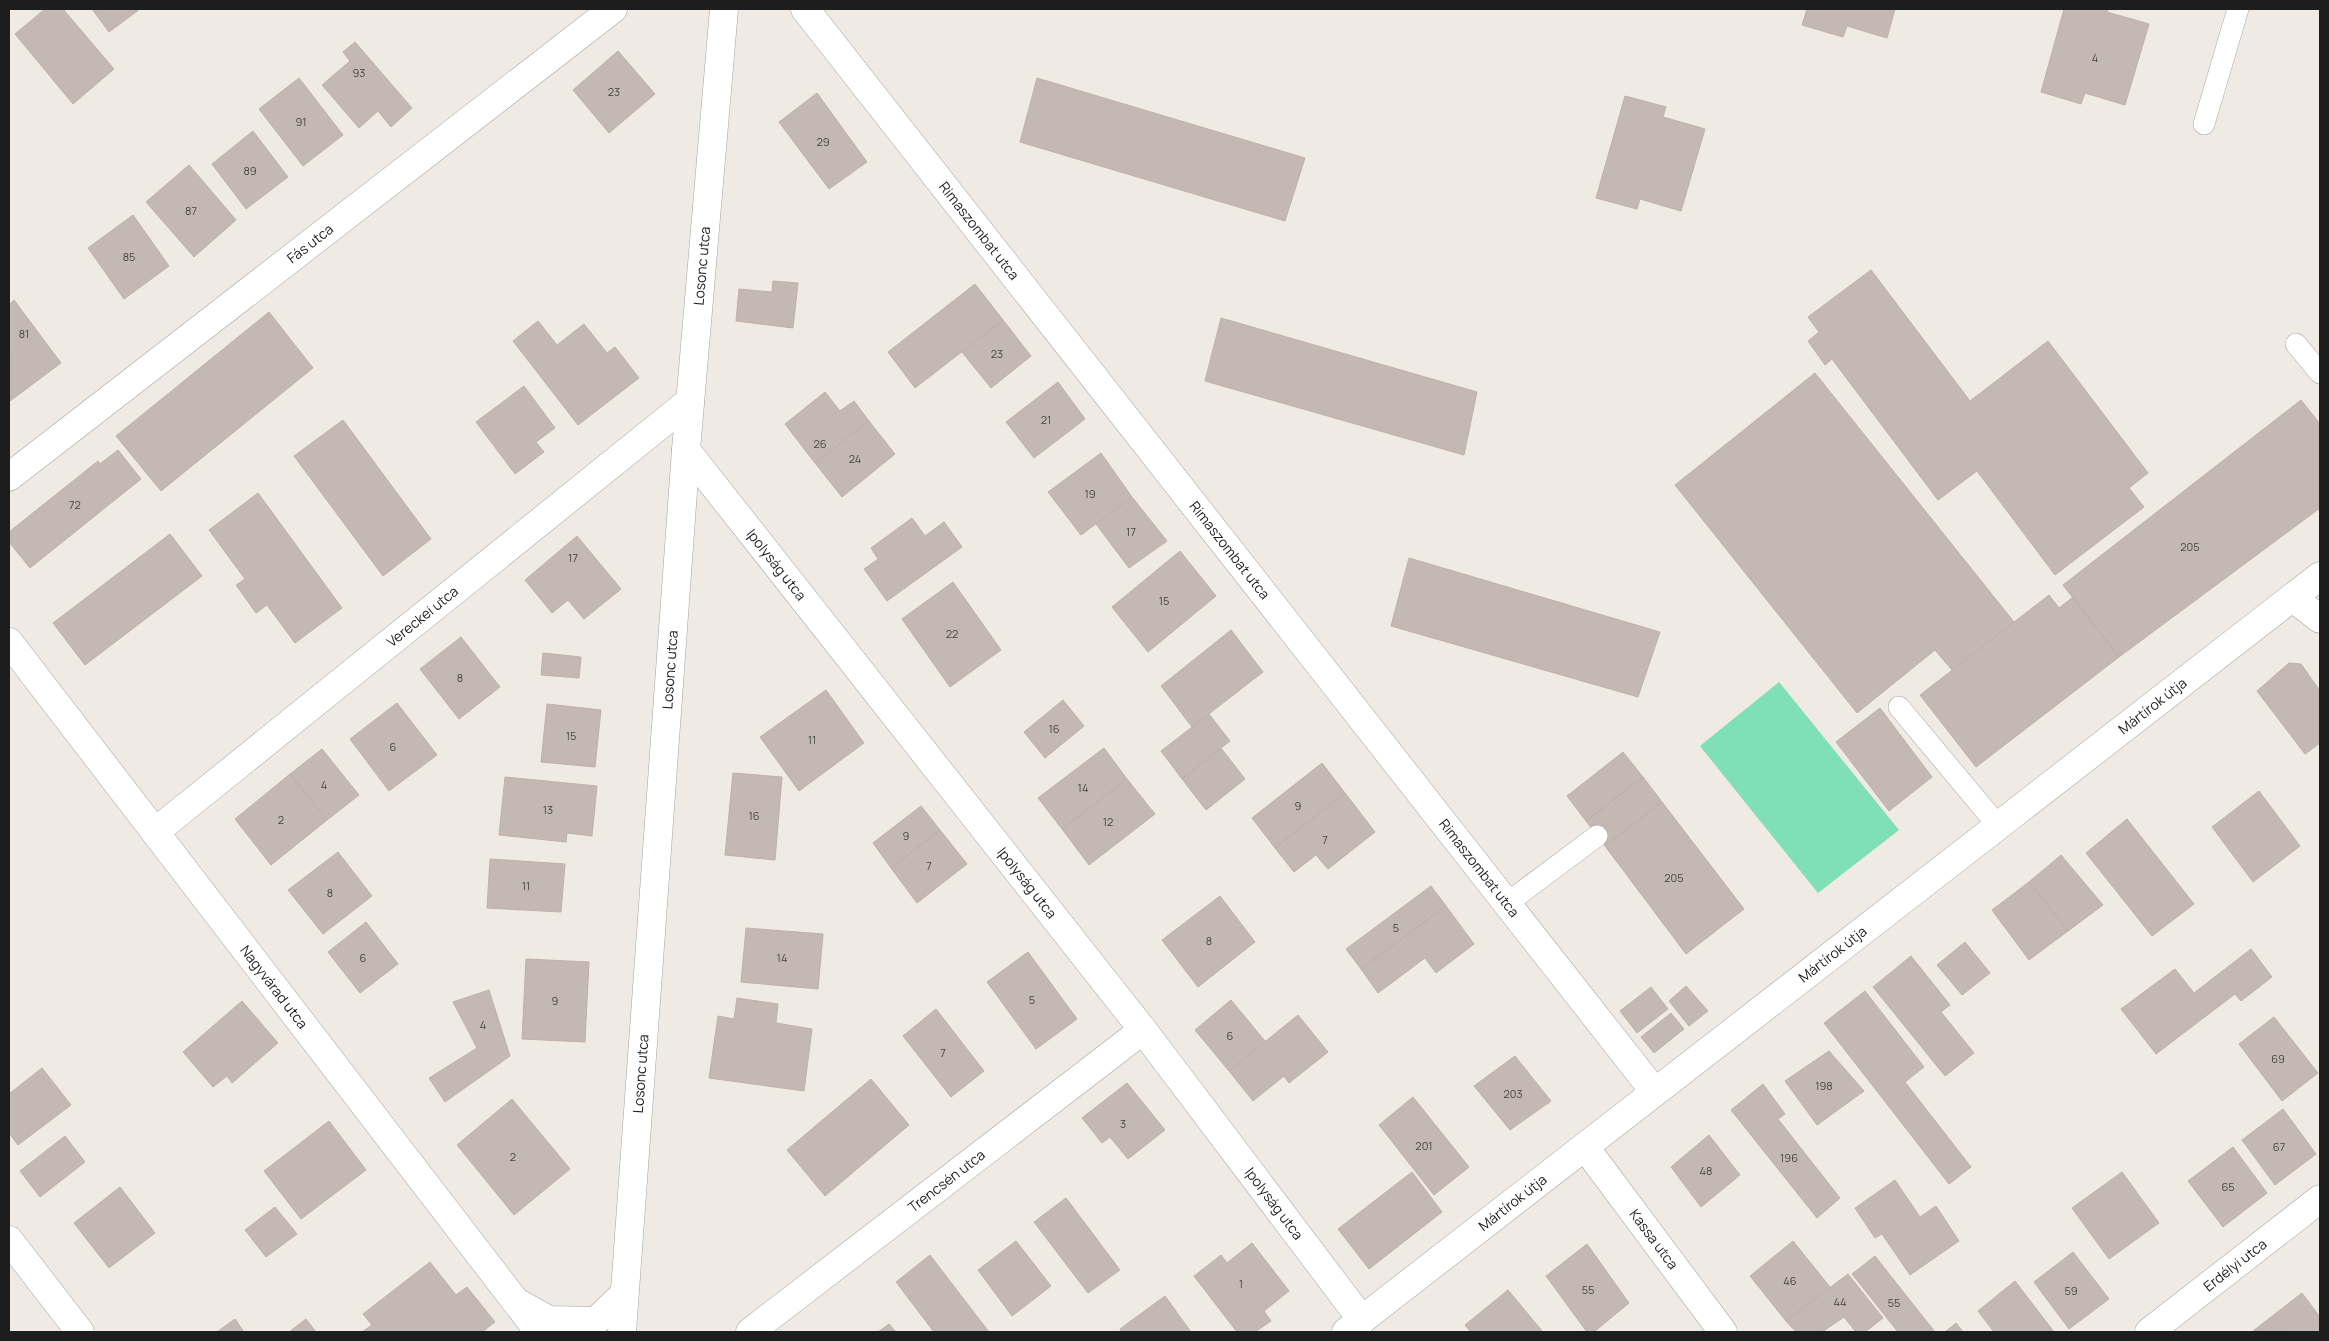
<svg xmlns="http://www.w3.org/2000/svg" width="2329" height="1341" viewBox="0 0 2329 1341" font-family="Manrope,sans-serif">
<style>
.pitch{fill:#7fdfb5}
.building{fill:#c3b9b2;stroke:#c0b0a5}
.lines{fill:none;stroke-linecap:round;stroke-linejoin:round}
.service-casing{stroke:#a4a4a4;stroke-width:22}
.minor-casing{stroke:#a4a4a4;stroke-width:29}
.tertiary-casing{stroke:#a4a4a4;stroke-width:29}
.service{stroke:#fff;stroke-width:21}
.minor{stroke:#fff;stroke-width:28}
.tertiary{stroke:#fff;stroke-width:28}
.labels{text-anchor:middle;stroke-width:4.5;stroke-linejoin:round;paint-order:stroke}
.number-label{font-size:11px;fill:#464442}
.street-label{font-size:14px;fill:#1d1d1d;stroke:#fff}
</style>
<rect width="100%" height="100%" fill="#efeae3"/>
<path class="pitch" d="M1779,682l120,148 -81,63 -118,-147z"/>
<path class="building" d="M45,9h18l51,60 -41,35 -58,-70z
M92,9h48l-31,23z
M1807,9h88l-8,29 -40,-12 -4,11 -41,-12z
M2064,9h44l-1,3 42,12 -24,81 -40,-12 -4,11 -40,-12z
M355,42l57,66 -21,19 -13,-16 -19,17 -37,-43 28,-24 -7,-9z
M618,51l37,43 -46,39 -36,-43z
M299,78l44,57 -40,31 -44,-57z
M1037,78l268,80 -20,63 -265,-79z
M817,93l50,69 -38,27 -50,-67z
M1625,96l41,11 -3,10 42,12 -24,82 -41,-12 -3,10 -41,-11z
M253,131l35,46 -42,32 -34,-45z
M189,165l47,55 -42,37 -48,-55z
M133,215l36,51 -45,33 -36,-51z
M1871,270l99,131 78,-60 100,132 -19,15 15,19 -89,68 -78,-104 -39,29 -106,-141 -7,6 -17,-24 11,-9 -11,-15z
M773,281l25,2 -5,45 -57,-7 3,-32 33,3z
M975,284l28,36 -88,68 -27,-36z
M14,300l47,63 -51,38 -1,-96z
M269,312l44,56 -152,123 -45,-55z
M1221,318l256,74 -13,63 -259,-74z
M1003,320l28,36 -40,32 -29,-36z
M538,321l19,24 27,-21 23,29 8,-6 24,31 -61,47 -65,-84z
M1815,373l199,249 -62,48 -17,-20 -78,63 -182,-228z
M1058,382l27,37 -51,39 -28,-36z
M524,386l31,42 -19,14 8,10 -29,22 -39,-52z
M825,392l15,19 14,-10 15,20 -54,42 -30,-39z
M2301,400l19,24v84l-201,149 -56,-72z
M343,420l88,119 -48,37 -89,-120z
M869,421l26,33 -53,43 -27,-34z
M118,450l23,29 -111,89 -21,-26v-10l89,-71 2,3z
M1101,453l31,44 -51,38 -33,-43z
M258,493l84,115 -47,35 -28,-38 -11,8 -20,-28 9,-6 -36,-49z
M1132,497l35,44 -38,27 -33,-44z
M912,518l13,18 19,-14 18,25 -75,54 -23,-32 14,-10 -7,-11z
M170,534l32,42 -117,89 -32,-42z
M577,536l44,53 -37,30 -16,-19 -16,13 -27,-33z
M1180,551l36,45 -68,56 -36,-45z
M1409,558l251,74 -22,65 -247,-71z
M953,582l48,68 -51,37 -48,-68z
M2049,595l10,13 14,-11 46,60 -143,110 -56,-72z
M1231,630l32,42 -71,55 -31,-41z
M461,637l39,50 -41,32 -39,-50z
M543,653l38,4 -2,21 -38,-3z
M2289,663l12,1 19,27v52l-15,11 -48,-63z
M826,690l38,53 -65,48 -39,-54z
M1063,700l21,26 -39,32 -21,-26z
M397,703l40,52 -48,36 -39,-52z
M547,704l54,6 -6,57 -54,-5z
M1880,708l52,69 -43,34 -53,-69z
M1209,714l21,27 -48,38 -21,-28z
M1104,748l23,31 -65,50 -24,-31z
M1221,748l24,31 -39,31 -24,-31z
M322,749l37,46 -32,25 -37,-46z
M1623,752l20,25 -57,44 -19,-25z
M1322,763l23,30 -70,55 -23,-30z
M733,773l49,4 -7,83 -50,-5z
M290,774l37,46 -56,45 -36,-46z
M505,777l92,9 -5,50 -25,-3 -1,9 -67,-7z
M1643,777l19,25 -57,44 -19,-25z
M1127,779l28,35 -66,51 -27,-36z
M2259,791l41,55 -47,36 -41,-55z
M1345,793l30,39 -47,37 -12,-14 -22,17 -19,-24z
M1662,802l82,107 -58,45 -81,-108z
M921,806l19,24 -49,38 -18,-25z
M2127,819l67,85 -42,32 -66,-83z
M940,830l27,34 -50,39 -26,-35z
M338,852l34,44 -49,38 -35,-44z
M2061,855l42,50 -35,26 -39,-49z
M490,859l75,5 -4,48 -74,-4z
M2029,882l39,49 -39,29 -37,-50z
M1431,886l15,20 -85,63 -15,-20z
M1220,896l35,46 -57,45 -36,-47z
M1446,906l28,38 -38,29 -11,-15 -47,35 -17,-24z
M366,922l32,42 -38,29 -32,-41z
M746,928l77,6 -5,55 -77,-7z
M1965,942l25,31 -28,22 -25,-30z
M2251,949l21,28 -31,24 -6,-7 -79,60 -35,-45 54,-40 19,24z
M1028,952l49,67 -41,30 -49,-67z
M1911,956l39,49 -9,7 33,41 -29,23 -72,-89z
M526,959l63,3 -4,80 -63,-3z
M1686,986l22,25 -19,15 -20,-25z
M1651,987l17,22 -31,24 -17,-22z
M489,990l21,66 -65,46 -16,-24 48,-30 -24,-46z
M1865,991l59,76 -19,15 66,85 -22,17 -125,-161z
M737,998l41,6 -2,19 36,6 -8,62 -95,-13 9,-62 16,3z
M1231,1000l34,41 -36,30 -34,-41z
M242,1001l36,42 -46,40 -5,-7 -14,11 -30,-35z
M936,1009l48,62 -33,26 -48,-61z
M1671,1013l13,16 -30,24 -13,-16z
M1298,1015l30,37 -39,31 -5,-7 -31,25 -24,-30z
M2274,1017l44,56 -36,28 -43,-57z
M1829,1051l35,40 -47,34 -32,-44z
M1515,1056l36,45 -41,29 -36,-44z
M42,1068l29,37 -53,40 -9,-12v-39z
M871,1079l38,46 -84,71 -38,-46z
M1127,1083l38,47 -37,29 -18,-22 -8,6 -20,-25z
M1763,1084l22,30 -7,5 62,79 -23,20 -86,-108z
M1413,1097l56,70 -35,28 -55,-70z
M512,1099l58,70 -56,46 -57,-70z
M2283,1109l33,45 -41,31 -33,-45z
M329,1121l37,49 -65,49 -37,-48z
M1709,1135l31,40 -39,32 -30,-40z
M65,1136l20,26 -45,35 -20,-26z
M2233,1147l34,46 -44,34 -35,-46z
M1412,1172l30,40 -73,57 -31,-40z
M2122,1172l37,51 -50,36 -37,-51z
M1895,1180l25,37 16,-11 23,35 -49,34 -28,-41 -7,4 -20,-30z
M120,1187l35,46 -46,35 -35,-45z
M1066,1198l54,72 -32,23 -54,-71z
M275,1207l22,27 -31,23 -21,-27z
M1016,1241l35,45 -39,30 -34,-46z
M1793,1241l37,46 -44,34 -36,-45z
M1252,1243l37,48 -25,20 7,10 -16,11h-18l-43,-56 27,-21 6,8z
M1587,1244l42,59 -35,29h-7l-41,-56z
M2073,1252l36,47 -40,30 -35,-47z
M930,1255l59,77h-55l-38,-50z
M1875,1256l60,76h-37l-46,-58z
M430,1262l26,33 11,-8 28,35 -13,10h-120l10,-7 -9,-11z
M1848,1274l35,44 -18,14h-9l-12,-15 -22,15h-26l-10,-11z
M2015,1281l39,51h-60l-16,-21z
M1508,1290l35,42h-72l-6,-7z
M2302,1293l18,24v15l-67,-1z
M1165,1296l26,36h-69l-2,-3z
M235,1319l9,13h-27z
M306,1319l10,13h-27z
M1956,1323l7,9h-18z
M889,1324l7,8h-18z"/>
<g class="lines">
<defs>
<path id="service" d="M2204,124l34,-115
M2296,344l24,29
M1899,707l100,120
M1506,904l91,-68"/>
<g id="minor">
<path id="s1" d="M805,9l849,1082"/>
<path id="s2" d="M686,450l457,580 219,290"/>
<path id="s3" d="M9,477l604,-468"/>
<path id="s4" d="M9,642l530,690"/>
<path id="s5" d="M156,831l534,-430"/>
<path id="s6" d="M1585,1147l138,185"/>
<path d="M9,1240l71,92"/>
<path d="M520,1304l29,16 47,1 28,-27"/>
<path id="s7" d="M622,1332l64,-882 38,-441"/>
<path id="s8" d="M750,1332l393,-302"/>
<path id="s9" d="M2149,1332l171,-133"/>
</g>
<g id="tertiary">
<path d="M2293,598l27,21"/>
<path id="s10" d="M1346,1332l974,-756"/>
</g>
</defs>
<use href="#service" class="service-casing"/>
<use href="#minor" class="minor-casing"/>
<use href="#tertiary" class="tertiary-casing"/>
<use href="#service" class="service"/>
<use href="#minor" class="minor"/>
<use href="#tertiary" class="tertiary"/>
</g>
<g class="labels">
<g class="number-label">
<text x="2095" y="62">4</text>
<text x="359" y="77">93</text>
<text x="614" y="96">23</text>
<text x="301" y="126">91</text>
<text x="823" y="146">29</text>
<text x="250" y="175">89</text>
<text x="191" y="215">87</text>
<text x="129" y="261">85</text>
<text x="24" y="338">81</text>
<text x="997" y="358">23</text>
<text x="1046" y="424">21</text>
<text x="820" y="448">26</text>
<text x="855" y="463">24</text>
<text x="1090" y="498">19</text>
<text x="75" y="509">72</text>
<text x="1131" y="536">17</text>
<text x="2190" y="551">205</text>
<text x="573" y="562">17</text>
<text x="1164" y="605">15</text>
<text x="952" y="638">22</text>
<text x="460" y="682">8</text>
<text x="1054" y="733">16</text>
<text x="571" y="740">15</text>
<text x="812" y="744">11</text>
<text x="393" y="751">6</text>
<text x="324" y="789">4</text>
<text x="1083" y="792">14</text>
<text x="1298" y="810">9</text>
<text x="548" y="814">13</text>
<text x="754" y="820">16</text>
<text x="281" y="824">2</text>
<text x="1108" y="826">12</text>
<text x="906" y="840">9</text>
<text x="1325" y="844">7</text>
<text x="929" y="870">7</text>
<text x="1674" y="882">205</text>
<text x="526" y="890">11</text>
<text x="330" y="897">8</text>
<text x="1396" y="932">5</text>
<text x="1209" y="945">8</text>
<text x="363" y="962">6</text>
<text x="782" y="962">14</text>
<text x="1032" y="1004">5</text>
<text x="555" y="1005">9</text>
<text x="483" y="1029">4</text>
<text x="1230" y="1040">6</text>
<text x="943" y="1057">7</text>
<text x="2278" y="1063">69</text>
<text x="1824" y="1090">198</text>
<text x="1513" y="1098">203</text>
<text x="1123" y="1128">3</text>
<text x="1424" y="1150">201</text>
<text x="2279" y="1151">67</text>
<text x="513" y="1161">2</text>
<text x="1789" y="1162">196</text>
<text x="1706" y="1175">48</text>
<text x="2228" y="1191">65</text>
<text x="1790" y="1285">46</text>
<text x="1241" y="1288">1</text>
<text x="1588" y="1294">55</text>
<text x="2071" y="1295">59</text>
<text x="1840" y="1306">44</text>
<text x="1894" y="1307">55</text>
</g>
<g class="street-label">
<text dy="5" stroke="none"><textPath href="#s1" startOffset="282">Rimaszombat utca</textPath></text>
<text dy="5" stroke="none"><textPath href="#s3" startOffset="381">Fás utca</textPath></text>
<text dy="5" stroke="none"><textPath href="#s7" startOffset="1069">Losonc utca</textPath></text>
<text dy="5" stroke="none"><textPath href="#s1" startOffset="688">Rimaszombat utca</textPath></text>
<text dy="5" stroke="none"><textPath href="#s2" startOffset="146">Ipolyság utca</textPath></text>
<text dy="5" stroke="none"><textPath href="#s5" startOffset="342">Vereckei utca</textPath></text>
<text dy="5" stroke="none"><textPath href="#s7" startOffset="664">Losonc utca</textPath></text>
<text dy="5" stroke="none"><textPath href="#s10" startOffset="1021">Mártírok útja</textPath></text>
<text dy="5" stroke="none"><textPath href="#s1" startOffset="1092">Rimaszombat utca</textPath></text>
<text dy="5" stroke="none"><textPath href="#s2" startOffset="551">Ipolyság utca</textPath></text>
<text dy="5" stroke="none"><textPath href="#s10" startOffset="616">Mártírok útja</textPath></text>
<text dy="5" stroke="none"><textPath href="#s4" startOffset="435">Nagyvárad utca</textPath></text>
<text dy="5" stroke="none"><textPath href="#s7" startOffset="259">Losonc utca</textPath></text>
<text dy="5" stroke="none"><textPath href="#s8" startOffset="248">Trencsén utca</textPath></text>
<text dy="5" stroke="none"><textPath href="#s10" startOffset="211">Mártírok útja</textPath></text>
<text dy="5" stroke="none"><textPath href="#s2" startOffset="956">Ipolyság utca</textPath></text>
<text dy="5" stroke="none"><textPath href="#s6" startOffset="115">Kassa utca</textPath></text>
<text dy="5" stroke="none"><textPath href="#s9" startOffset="109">Erdélyi utca</textPath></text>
</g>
</g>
<rect width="2329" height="1341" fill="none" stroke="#1d1d1d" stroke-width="20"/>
</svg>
